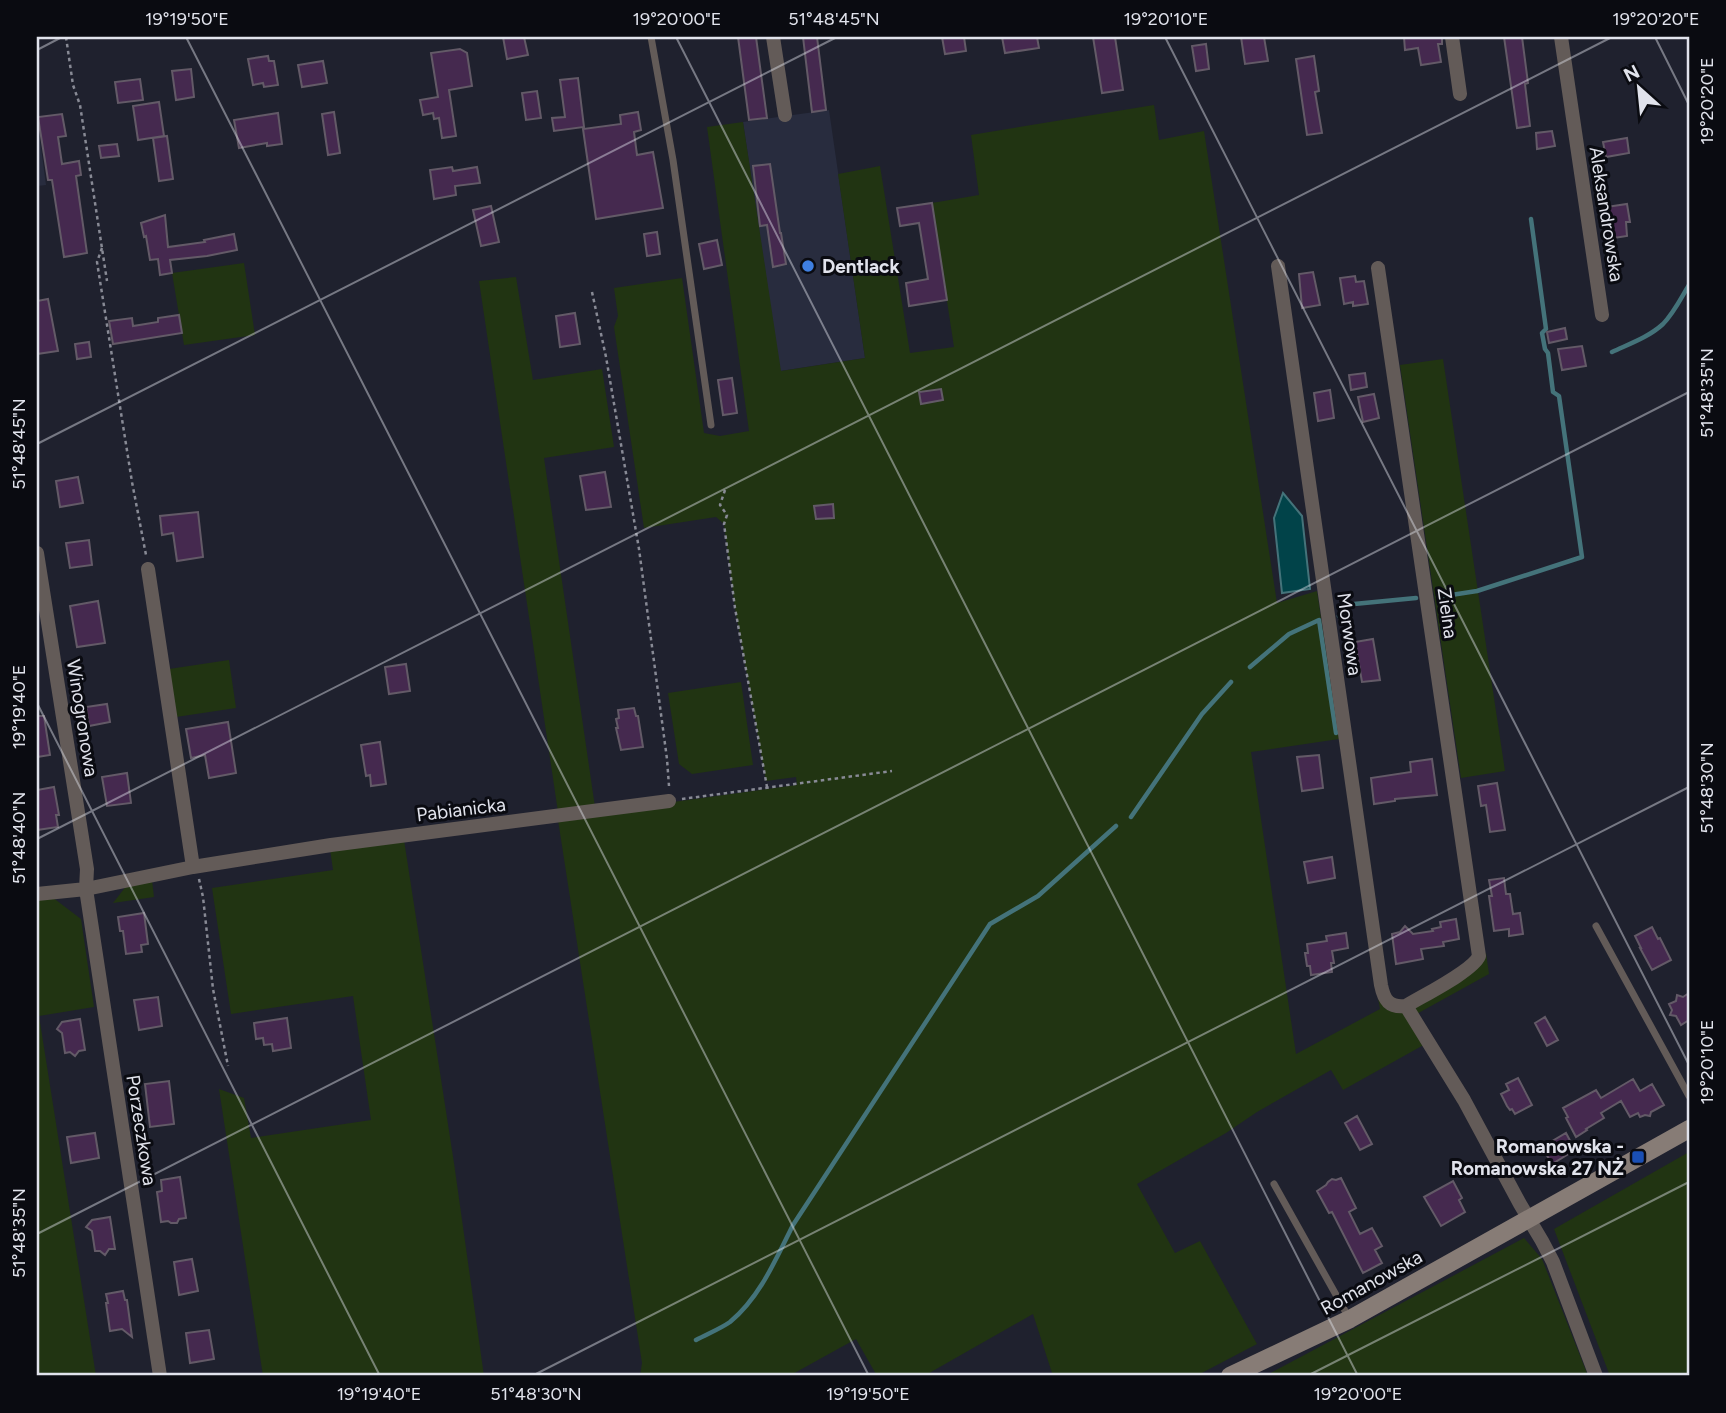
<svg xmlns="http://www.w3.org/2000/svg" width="1726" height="1413" viewBox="0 0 1726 1413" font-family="Figtree,sans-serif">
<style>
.built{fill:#282c3e}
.green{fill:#213412}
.water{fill:#014349;stroke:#44737a;stroke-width:2}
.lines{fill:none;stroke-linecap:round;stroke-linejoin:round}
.stream{stroke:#44737a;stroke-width:4.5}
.building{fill:#45294f;stroke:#635a67;stroke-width:2}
.path{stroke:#888a95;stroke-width:2.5;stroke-dasharray:3.5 3.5;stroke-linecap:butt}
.lane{stroke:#635b58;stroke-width:7}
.street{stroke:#635b58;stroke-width:14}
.secondary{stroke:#877c76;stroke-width:18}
.ticks{fill:none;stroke:#e1e3ec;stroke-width:2;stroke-opacity:0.45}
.shop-dot{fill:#3f7fe0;stroke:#0a0b11;stroke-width:2.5}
.transit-dot{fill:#1a4fb4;stroke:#0a0b11;stroke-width:2.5}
.labels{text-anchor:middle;stroke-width:6;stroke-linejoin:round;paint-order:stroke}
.street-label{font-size:19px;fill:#e1e3ec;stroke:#0a0b11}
.poi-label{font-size:19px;font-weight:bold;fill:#e1e3ec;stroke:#0a0b11;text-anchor:start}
.neatline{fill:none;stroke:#e1e3ec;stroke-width:2.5}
.ticks-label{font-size:18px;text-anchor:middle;fill:#e1e3ec}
</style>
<rect width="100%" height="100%" fill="#1f212e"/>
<path class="built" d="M829,110l36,248 -85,13 -37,-249z
M37,118l9,67 -9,1z"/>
<path class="green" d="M1154,105l5,35 45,-9 73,472 40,-12 22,148 -88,13 45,302 84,-45 -2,-11 21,9 87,-54 3,21 -76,42 16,26 -86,48 -12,-20 -74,42 -31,21 -89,51 38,69 25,-12 57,103 -61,32h-143l-20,-62 -109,62h-47l-21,-37 -67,37h-149l2,-13 -84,-543 79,-13 160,-22 -1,-8 -30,4 -31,-173 -11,-84 -8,-7 -72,11 -30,-201 4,-11 -4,-28 68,-10 22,155 16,3 29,-5 -42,-304 36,-5 38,249 84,-13 -27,-184 42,-8 30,187 44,-6 -22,-144 47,-8 -8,-60z
M244,263l11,72 -71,10 -12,-72z
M516,277l17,103 69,-11 12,78 -70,11 51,349 -37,5 -79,-531z
M1443,359l62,412 -44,7 -61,-413z
M229,660l7,48 -60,9 -7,-48z
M741,682l12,83 -61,9 -13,-10 -11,-71z
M404,840l50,323 30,213h-221l-44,-287 25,9 7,40 120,-18 -18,-124 -122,18 -19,-126 121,-18 -3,-21z
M152,880l2,17 -41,6 14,-18z
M52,897l29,22 13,88 -55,9 57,360h-59v-477z
M1689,1152v224h-79l-56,-147z
M1524,1238l18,21 46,117h-323z"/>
<path class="water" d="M1283,493l19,23 8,73 -28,4 -8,-75z"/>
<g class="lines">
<path class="stream" d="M1612,352c17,-8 37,-15 51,-28 11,-11 18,-26 26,-39
M1438,597l39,-6 105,-34 -23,-161 -6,-4 -5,-39 -3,-4 -3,-16 4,-4 -15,-110
M1339,616l15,-12 62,-6
M1250,667l39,-33 30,-14 17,113
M1131,817l71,-103 29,-32
M696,1340c11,-6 24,-11 34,-18 30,-25 46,-63 63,-97l197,-301 48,-28 78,-70"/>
</g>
<path class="building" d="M503,37h21l4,18 -21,4z
M738,37h18l11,81 -18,2z
M803,37h14l9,73 -14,2z
M942,37h22l2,14 -21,3z
M1002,37h35l2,11 -34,5z
M1093,37h22l8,53 -21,3z
M1241,37h23l4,24 -23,3z
M1404,37h38v7h-4l3,18 -20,3 -3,-17 -13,2z
M1504,37h18l6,46 -3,1 5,42 -13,2z
M1206,44l3,25 -13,2 -4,-25z
M460,49l7,4 5,33 -23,4 7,46 -14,2 -3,-20 -5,1 -1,-6 -10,2 -3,-15 18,-3 -7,-44z
M268,56l1,5h5l4,24 -14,2 -1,-4 -10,2 -5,-26z
M1314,56l5,35 -4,1 7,41 -15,2 -11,-76z
M323,61l4,22 -25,4 -4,-22z
M191,69l3,28 -18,3 -4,-29z
M578,78l6,49 -30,4 -2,-13 13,-1 -5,-37z
M140,79l3,21 -25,3 -3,-21z
M537,91l4,27 -15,2 -4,-27z
M159,102l5,34 -26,4 -5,-34z
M334,112l6,41 -12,2 -6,-41z
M638,112l3,18 -7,2 3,23 16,-3 10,56 -67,11 -13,-90 38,-5 -1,-9z
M278,113l4,31 -15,2v-3l-28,5 -5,-28z
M62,114l4,22 -8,1 4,27 17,-3 2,14 -5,1 11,77 -23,4 -12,-77h-4l-10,-63z
M1552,131l3,15 -18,3 -1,-16z
M167,136l6,43 -14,2 -6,-43z
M1627,138l2,15 -23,4 -3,-15z
M117,144l2,12 -18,2 -2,-12z
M770,164l10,69h1l5,31 -13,3 -6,-42 -7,1 -7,-60z
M452,167l1,4 24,-4 3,16 -25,3 1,9 -22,4 -4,-29z
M932,203l15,97 -38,6 -3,-23 22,-4 -9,-56 -19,3 -3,-18z
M1627,204l3,18h-4l1,14 -20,3 -3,-21h3l-1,-11z
M491,206l8,36 -18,4 -8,-36z
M165,215l3,32 37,-5 -1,-2 30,-6 3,16 -30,6 -37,4 2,13 -12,2 -2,-16 -8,1 -4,-24 -2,1 -3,-14z
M657,232l3,22 -13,2 -3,-22z
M717,240l5,25 -18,4 -5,-25z
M1313,272l7,33 -18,3 -3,-34z
M1355,276l1,6 8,-1 4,23 -15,2v-4l-9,2 -4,-26z
M48,299l10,52 -21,3v-53z
M575,313l5,31 -20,3 -4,-31z
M179,315l3,18 -69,11 -4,-23 23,-3 1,8 25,-4v-4z
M1565,328l2,11 -18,4 -2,-11z
M89,342l2,15 -14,2 -2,-15z
M1582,346l4,20 -24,4 -4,-21z
M1365,373l2,14 -16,3 -2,-15z
M732,378l5,35 -14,2 -5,-35z
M941,389l2,11 -22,4 -2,-12z
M1330,390l4,28 -16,3 -4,-28z
M1374,394l5,24 -16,4 -5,-25z
M605,472l6,35 -25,3 -6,-34z
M78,477l5,26 -23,4 -4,-26z
M833,504l1,14 -18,1 -2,-13z
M198,512l5,45 -26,4 -4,-28 -11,2 -2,-19z
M89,540l3,25 -22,3 -4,-25z
M98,601l7,42 -28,4 -7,-41z
M1373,639l7,41 -18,2 -7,-40z
M406,664l4,27 -21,3 -4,-27z
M107,704l3,18 -21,4 -3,-19z
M634,708l2,8h2l5,31 -22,3 -5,-22h2l-2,-9 3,-1 -1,-8z
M37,716h7l6,39 -13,2z
M228,722l8,51 -27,5 -4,-23 -14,3 -5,-29z
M380,742l6,42 -15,2 -1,-11 -4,1 -5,-31z
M1319,755l4,33 -21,3 -5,-34z
M1432,759l5,36 -42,4v2l-21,3 -3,-26 40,-6 -1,-10z
M127,773l4,30 -24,3 -5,-29z
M1497,783l8,47 -15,2 -4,-27 -5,1 -3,-20z
M54,787l5,28h-3l2,12 -21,3v-40z
M1332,857l3,21 -27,5 -4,-21z
M1504,878l2,16h4l3,20 7,-1 3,21 -14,2v-7l-15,2 -5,-35h3l-3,-16z
M144,913l4,31 -7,1 1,7 -16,2 -3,-23h-3l-2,-14z
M1456,919l3,20 -16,3 1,4 -23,3 2,10 -27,5 -4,-30 8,-2 5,-6 8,8 20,-3 -1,-2 9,-2 -1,-5z
M1652,927l6,12 2,-1 11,22 -19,10 -12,-22h1l-6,-12z
M1346,933l2,15 -16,3 2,12h-3l1,9 -21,3 -1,-9h-3l-2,-13h3l-1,-9 20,-3 -1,-5z
M1689,993v27l-8,5 -5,-9 -6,-1 2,-5 -3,-6 7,-3 1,-6 6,2z
M158,997l4,29 -23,4 -5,-30z
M1545,1017l13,23 -11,6 -12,-23z
M287,1018l4,30 -18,3 -1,-7 -8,1 -1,-7 -7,1 -2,-16z
M80,1019l5,31 -6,1 -4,5 -5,-4 -5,1 -3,-20 -5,-4 5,-7z
M1518,1078l14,27 -17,9 -3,-5 -2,1 -3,-4 -6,-12 8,-4 -3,-6z
M1633,1079l7,12 12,-7 12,21 -13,7 -1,4 -5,-1 -5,2 -2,-4 -8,4 -9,-16 -20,12 3,5 -18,11 1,1 -11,7 -10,-19 2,-1 -5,-9 33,-18 5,8z
M169,1081l5,43 -24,3 -5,-43z
M1357,1116l15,28 -12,6 -15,-27z
M95,1133l4,25 -28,5 -4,-26z
M1566,1133l9,17 -23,14 -10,-17z
M180,1177l6,41 -7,1 -2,4h-6l-3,-2 -7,1 -4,-30 5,-1 -1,-11z
M1341,1178l15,30 -7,4 11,22 12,-6 10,18 -7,4 7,13 -19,10 -31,-61 -3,1 -12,-22 9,-6 2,-3 4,-3 4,1z
M1453,1181l9,17 -3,2 6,12 -24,14 -17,-29z
M110,1217l5,32h-6l-4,6 -5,-4h-5l-3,-20 -6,-4 6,-7z
M192,1259l6,32 -19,4 -5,-33z
M123,1291l2,9h2l5,37 -10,-8 -12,2 -4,-28h2l-2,-9z
M209,1330l5,29 -24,4 -4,-30z"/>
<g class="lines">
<path class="path" d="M66,37l7,48 7,20 27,176
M102,248l-5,14 35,220 14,73
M592,292l14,65 33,192 28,210 2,27
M725,490l-5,15 7,10 -3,9 11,84 32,179
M78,714l5,3h5
M682,799l210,-28
M199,879l4,18 10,92 15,77"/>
<path class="lane" d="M651,37l22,123 38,265
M1596,926l93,170
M1274,1184l75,134"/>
<path class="street" d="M773,37l12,78
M1452,37l8,57
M1561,37l41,278
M1278,266l103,719c3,15 8,23 25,21 16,-10 67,-35 73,-50l-101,-688
M37,553l50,316 -1,20 74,487
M148,569l45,298
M37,894l49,-5 107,-22 138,-22 338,-44
M1406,1006l58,94 56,104 22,37 11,21 43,114"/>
<path class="secondary" d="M1230,1376l120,-57 339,-190"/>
</g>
<path class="ticks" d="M186,37l683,1339M676,37l682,1339M1165,37l524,1028M1655,37l34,68M37,50l25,-13M37,444l800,-407M37,703l343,673M37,839l1575,-802M37,1234l1652,-842M532,1376l1157,-589M1307,1376l382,-194"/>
<circle class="shop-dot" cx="808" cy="266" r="7"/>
<rect class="transit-dot" x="1631" y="1150" width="14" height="14" rx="3.5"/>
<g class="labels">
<g class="street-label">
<text transform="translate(1607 214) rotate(81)" y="7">Aleksandrowska</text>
<text transform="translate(1448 613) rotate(82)" y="7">Zielna</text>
<text transform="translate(1350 634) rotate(82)" y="7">Morwowa</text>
<text transform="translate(83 718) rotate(81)" y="7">Winogronowa</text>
<text transform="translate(461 809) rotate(-7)" y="7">Pabianicka</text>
<text transform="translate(142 1130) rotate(81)" y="7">Porzeczkowa</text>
<text transform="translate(1371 1282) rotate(-29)" y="7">Romanowska</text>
</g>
<g class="poi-label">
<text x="822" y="273">Dentlack</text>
<text x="1624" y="1153" text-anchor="end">Romanowska -<tspan x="1624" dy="22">Romanowska 27 NŻ</tspan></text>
</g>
</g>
<rect width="1726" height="1413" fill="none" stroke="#0a0b11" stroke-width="77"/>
<g transform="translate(1639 88) rotate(333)" stroke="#0a0b11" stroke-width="5" paint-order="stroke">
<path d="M0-5L12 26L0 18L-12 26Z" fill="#e1e3ec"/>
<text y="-10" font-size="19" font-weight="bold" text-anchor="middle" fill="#e1e3ec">N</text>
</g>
<rect x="38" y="38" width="1650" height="1336" class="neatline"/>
<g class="ticks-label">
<text x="187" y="25">19°19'50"E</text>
<text x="677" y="25">19°20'00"E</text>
<text x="834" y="25">51°48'45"N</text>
<text x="1166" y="25">19°20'10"E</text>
<text x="1656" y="25">19°20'20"E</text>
<text transform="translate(1707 101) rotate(-90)" y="6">19°20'20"E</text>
<text transform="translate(1707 393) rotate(-90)" y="6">51°48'35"N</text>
<text transform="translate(19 444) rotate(-90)" y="6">51°48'45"N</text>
<text transform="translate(19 707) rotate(-90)" y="6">19°19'40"E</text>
<text transform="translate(1707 788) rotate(-90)" y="6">51°48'30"N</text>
<text transform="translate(19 838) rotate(-90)" y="6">51°48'40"N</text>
<text transform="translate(1707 1062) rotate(-90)" y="6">19°20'10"E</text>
<text transform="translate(19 1233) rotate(-90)" y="6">51°48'35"N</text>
<text x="379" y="1400">19°19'40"E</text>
<text x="536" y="1400">51°48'30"N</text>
<text x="868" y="1400">19°19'50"E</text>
<text x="1358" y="1400">19°20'00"E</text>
</g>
</svg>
